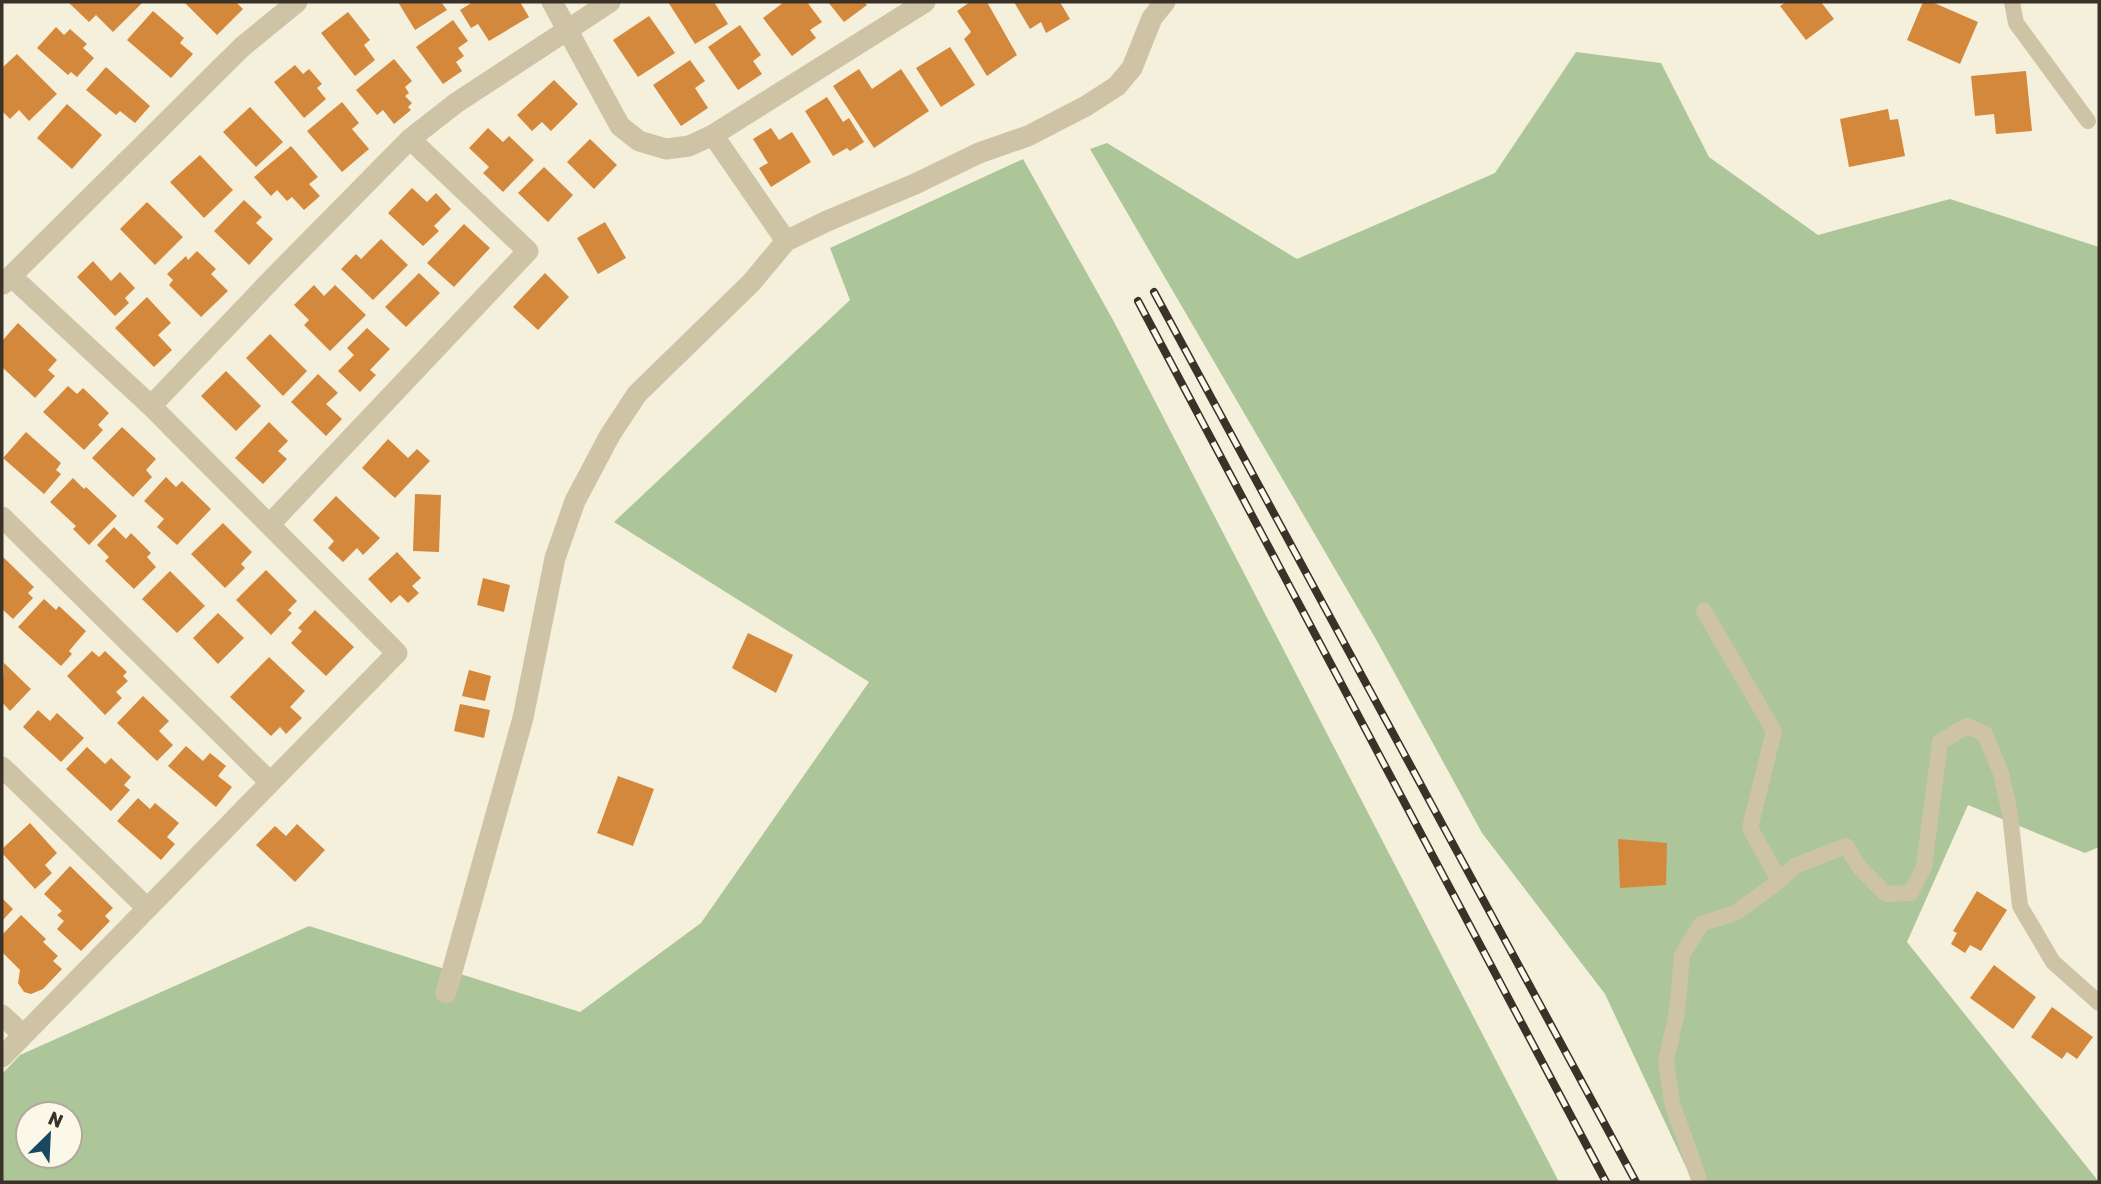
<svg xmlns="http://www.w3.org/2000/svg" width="2101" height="1184" viewBox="0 0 2101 1184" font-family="Rubik,sans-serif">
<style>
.green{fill:#acc69a;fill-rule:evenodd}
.building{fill:#d3883c}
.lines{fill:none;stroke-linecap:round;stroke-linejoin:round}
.lane{stroke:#cfc3a6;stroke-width:16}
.street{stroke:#cfc3a6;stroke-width:21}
.rail-casing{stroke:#3a3228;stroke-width:8}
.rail{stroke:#fcf8e9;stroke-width:5;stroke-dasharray:16;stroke-linecap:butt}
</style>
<rect width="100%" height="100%" fill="#f5f0dc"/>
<path class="green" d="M1576,52l85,11 48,94 109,78 132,-36 149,48v600l-14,6 -117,-48 -61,137 192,240h-406l-88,-188 -123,-161 -105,-192 -287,-492 17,-6 190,116 198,-86z
M1023,159l90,161 446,862h-1557v-108l18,-19 289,-129 271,86 121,-89 168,-241 -255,-160 236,-222 -20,-52zM28,1114h42v42h-42z"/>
<path class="building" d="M68,2h75l-30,30 -17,-17 -7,7z
M184,2h52l7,7 -26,26z
M398,2h43l6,8 -32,20z
M473,2h47l9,15 -40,24 -11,-17 -7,4 -11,-18z
M668,2h46l14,22 -33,20z
M784,2h23l15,20 -12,8 6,8 -24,18 -29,-38z
M828,2h36l3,3 -23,17z
M970,2h17l30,53 -30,21 -23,-37 7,-7 -14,-21z
M1014,2h46l10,17 -24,14 -5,-11 -11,7z
M1786,2h35l13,17 -28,21 -26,-34z
M1923,2h9l46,20 -18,42 -53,-24z
M153,11l31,27 -4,5 13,11 -22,24 -44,-38z
M348,12l22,28 -6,5 11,15 -20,16 -34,-43z
M649,16l26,37 -37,24 -25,-37z
M453,20l15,21 -10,7 6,8 -8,6 6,9 -19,13 -27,-37z
M740,25l21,30 -8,6 9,13 -24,16 -30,-43z
M56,27l8,8 6,-6 17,15 -4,4 11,10 -17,19 -6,-5 -3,3 -31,-27z
M950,47l25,38 -34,22 -25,-39z
M17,54l40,40 -28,27 -10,-11 -9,9 -8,-8v-43z
M394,59l18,22 -7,6 4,6 -4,3 7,7 -4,4 3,3 -17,14 -11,-14 -6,5 -21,-25z
M690,60l15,21 -10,7 13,20 -27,18 -28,-41z
M295,65l8,9 6,-5 13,15 -5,4 9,11 -22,19 -30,-36z
M106,67l44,39 -15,17 -15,-12 -4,4 -30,-25z
M859,69l13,20 29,-20 28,42 -55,37 -41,-62z
M2026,71l6,60 -36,3 -2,-20 -19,2 -4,-40z
M554,80l24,24 -27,27 -9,-9 -10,9 -15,-16z
M827,97l16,25 6,-4 15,24 -14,9 -3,-3 -14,8 -28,-45z
M342,102l17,21 -7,6 17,20 -27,23 -35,-41z
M67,104l35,31 -30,34 -35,-31z
M250,107l33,35 -27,25 -33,-35z
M1888,109l2,11 8,-1 7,37 -56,11 -9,-48z
M488,128l15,14 6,-6 25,24 -31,32 -20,-19 6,-6 -20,-19z
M771,128l8,12 13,-8 19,30 -40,25 -12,-19 9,-5 -15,-24z
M590,139l27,26 -23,24 -27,-27z
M291,146l27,31 -9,7 11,12 -16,14 -12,-13 -5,4 -10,-11 -6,6 -17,-19z
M200,155l33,35 -29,28 -34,-36z
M544,167l29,28 -25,27 -30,-29z
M412,188l15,14 9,-9 15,16 -17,17 5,5 -16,15 -35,-33z
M244,200l18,17 -6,6 17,16 -24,26 -35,-34z
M147,202l36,35 -28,28 -35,-36z
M605,222l21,36 -28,16 -21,-36z
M464,224l26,24 -36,39 -27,-24z
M381,239l27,26 -35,35 -32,-31 15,-15 5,5z
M197,251l19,18 -5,5 17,17 -27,26 -32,-32 4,-5 -6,-6 19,-18 2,4z
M93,261l18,20 9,-9 15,16 -10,10 4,5 -14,13 -38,-39z
M419,273l21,20 -34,34 -21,-20z
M545,273l24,24 -31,33 -25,-23z
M314,285l10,11 11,-11 31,30 -36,36 -26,-26 5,-5 -15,-15z
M147,297l24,26 -13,12 14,15 -18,17 -39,-39z
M18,323l39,37 -9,10 7,6 -20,22 -33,-31v-26z
M367,328l23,21 -20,21 6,5 -16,17 -22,-21 16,-16 -7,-7z
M270,334l37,37 -24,25 -37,-38z
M226,371l35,35 -25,25 -35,-35z
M318,374l20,19 -12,11 16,15 -16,17 -35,-34z
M68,386l9,8 6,-6 26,25 -11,12 5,5 -19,20 -41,-38z
M269,422l19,19 -10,10 9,8 -24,25 -28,-26z
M122,427l34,32 -10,11 6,7 -19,20 -41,-39z
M26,432l35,31 -5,7 5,4 -17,20 -41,-36z
M388,439l20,19 9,-9 13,12 -35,37 -33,-30z
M166,477l10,10 6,-6 29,28 -34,36 -20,-18 7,-8 -20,-18z
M73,478l11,11 2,-2 31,29 -28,29 -16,-16 3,-3 -26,-24z
M415,494l26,1 -2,57 -26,-1z
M336,496l44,42 -17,17 -6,-7 -14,14 -15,-14 6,-7 -21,-21z
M223,523l29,29 -11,12 4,4 -20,20 -34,-34z
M114,527l12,12 5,-6 20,20 -4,4 9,10 -22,22 -29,-28 4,-4 -12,-12z
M397,552l24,26 -9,8 7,7 -11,10 -8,-8 -9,8 -23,-24z
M2,556l32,31 -6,6 5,5 -20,21 -11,-10z
M266,570l31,31 -9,9 4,3 -21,22 -35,-35z
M170,571l35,35 -28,27 -35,-34z
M483,578l27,7 -6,27 -27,-7z
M44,599l12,11 3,-4 27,25 -17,20 3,3 -11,12 -43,-39z
M315,610l39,37 -28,29 -35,-33 11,-12 -4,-3z
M218,613l26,25 -26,26 -25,-26z
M748,633l45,22 -17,38 -44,-25z
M92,651l7,6 6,-6 22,21 -4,4 5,5 -12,11 6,6 -17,17 -38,-39z
M269,657l36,34 -15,16 12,11 -16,16 -6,-7 -9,9 -41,-39z
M4,663l27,26 -21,22 -8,-9z
M469,670l22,6 -6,25 -23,-5z
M143,696l26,25 -10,10 14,14 -16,16 -40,-38z
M460,704l30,6 -6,28 -30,-7z
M38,710l12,11 7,-8 27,25 -23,24 -38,-35z
M186,746l17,15 7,-8 16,13 -8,10 14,11 -16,20 -48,-41z
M87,747l18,17 6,-6 20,19 -7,8 6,5 -19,21 -45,-42z
M618,776l36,13 -21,57 -36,-13z
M138,798l12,11 5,-6 24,20 -12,14 8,7 -14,16 -44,-39z
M30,823l27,30 -12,12 7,8 -17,16 -33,-36v-4z
M297,824l28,26 -30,32 -39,-37 19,-19 11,10z
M1618,839l49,4 -1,42 -46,3z
M70,866l43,42 -8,8 5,5 -29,30 -24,-22 7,-8 -7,-6 5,-4 -18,-17z
M1977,891l30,19 -26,41 -11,-6 -5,8 -14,-9 6,-11 -4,-2z
M2,898l11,11 -11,12z
M21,915l25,24 -3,3 15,14 -5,5 9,8 -19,20 -12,5 -7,-2 -6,-9 2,-13 -18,-18v-17z
M1994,965l42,32 -23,32 -43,-31z
M2052,1007l41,30 -16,22 -10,-7 -5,7 -31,-22z"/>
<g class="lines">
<path class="lane" d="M2012,2l4,21 72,98
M1704,611l70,120 -24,97 29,52
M1700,1182l-28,-79 -6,-42 11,-49 5,-57 19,-31 34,-11 39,-28 21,-19 51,-20 14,22 26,26 25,-1 13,-26 16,-125 27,-16 18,8 16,39 9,41 10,92 33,56 46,41"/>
<path class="street" d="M552,2l68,124 19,15 27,8 23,-3 24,-11 212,-133
M713,135l73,106
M3,284l239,-237 55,-45
M151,406l125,-131 134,-136 46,-36 154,-101
M2,517l267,264
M270,524l258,-273 -118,-112
M2,767l145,141
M446,993l77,-275 32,-160 20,-57 35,-66 27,-41 114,-111 35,-42 41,-20 88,-37 64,-31 49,-17 58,-30 31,-20 15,-18 20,-50 13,-16
M2,1015l21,20
M2,1057l395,-404 -246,-247 -140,-130"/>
<defs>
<path id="rail" d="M1154,292l482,890
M1138,301l468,881"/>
</defs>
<use href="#rail" class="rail-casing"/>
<use href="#rail" class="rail"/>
</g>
<rect width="2101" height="1184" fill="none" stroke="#3a3228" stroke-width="7"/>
<g transform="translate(49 1135) rotate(24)"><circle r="33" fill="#fcf8e9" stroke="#aea99c" stroke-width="2"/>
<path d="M0-5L12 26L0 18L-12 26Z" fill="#184961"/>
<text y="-10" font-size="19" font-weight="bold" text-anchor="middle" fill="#3a3228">N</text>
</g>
</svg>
